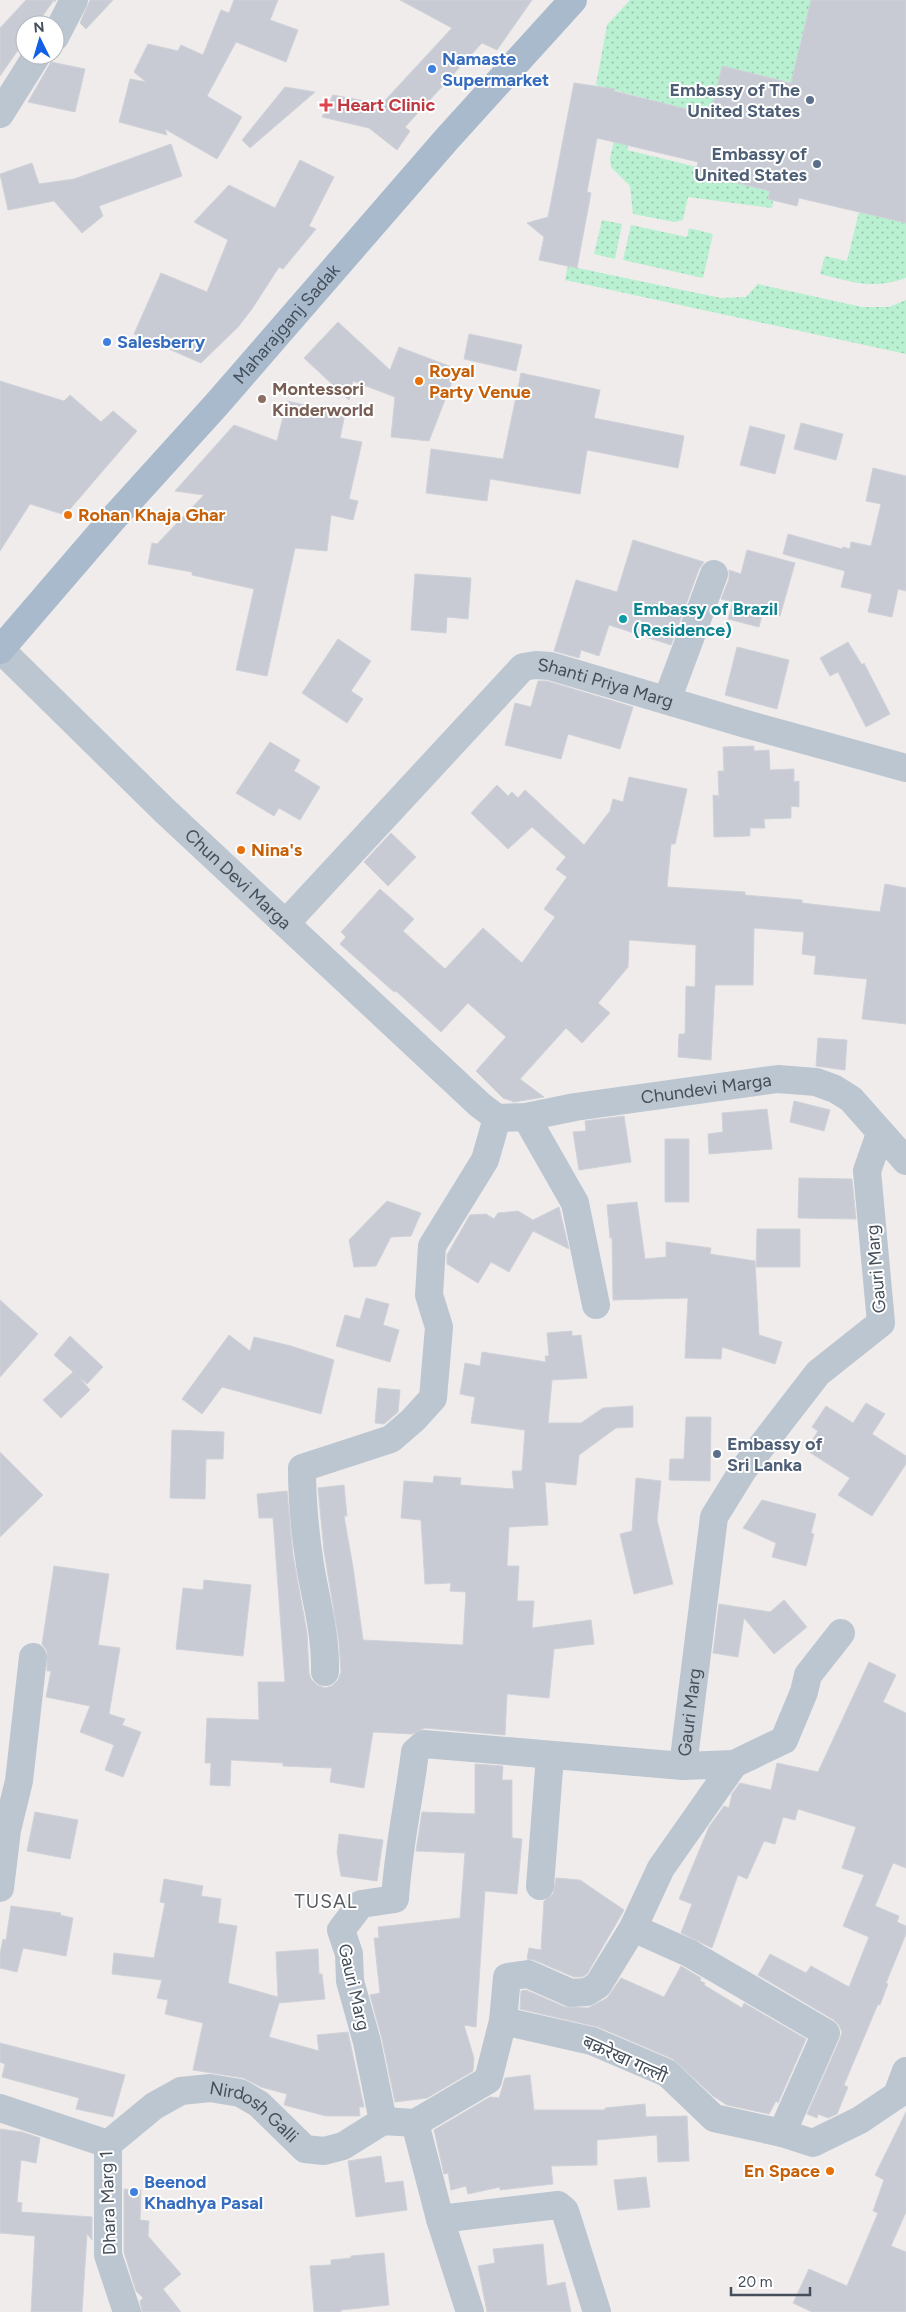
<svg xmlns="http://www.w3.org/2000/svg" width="906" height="2312" viewBox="0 0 906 2312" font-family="Figtree,'Noto Sans Devanagari',sans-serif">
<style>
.grass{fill:url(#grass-dots)}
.building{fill:#c8cbd3;stroke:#d0d2d9}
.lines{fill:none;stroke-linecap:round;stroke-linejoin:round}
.minor{stroke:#bcc6d0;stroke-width:28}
.tertiary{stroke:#bcc6d0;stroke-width:28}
.primary{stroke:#aabacd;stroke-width:28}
.shop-dot{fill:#3f7fe0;stroke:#fff;stroke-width:2}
.service-dot{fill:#5c6f8a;stroke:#fff;stroke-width:2}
.health-dot{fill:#e0444e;stroke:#fff;stroke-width:2}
.food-dot{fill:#e8710a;stroke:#fff;stroke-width:2}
.education-dot{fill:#8d6e63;stroke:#fff;stroke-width:2}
.culture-dot{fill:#0f9aa8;stroke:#fff;stroke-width:2}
.labels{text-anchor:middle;stroke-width:4;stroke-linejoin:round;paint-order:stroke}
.shop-label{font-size:18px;font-weight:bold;fill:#366cbe;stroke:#fff;text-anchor:start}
.service-label{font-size:18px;font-weight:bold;fill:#4e5e75;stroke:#fff;text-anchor:end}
.health-label{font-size:18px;font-weight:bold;fill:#be3a42;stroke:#fff;text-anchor:start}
.street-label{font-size:18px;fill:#444f5b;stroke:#fff}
.food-label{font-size:18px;font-weight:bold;fill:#c56008;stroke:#fff;text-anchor:start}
.education-label{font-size:18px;font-weight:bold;fill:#785e54;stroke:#fff;text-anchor:start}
.culture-label{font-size:18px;font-weight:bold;fill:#0d838f;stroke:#fff;text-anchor:start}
.neighbourhood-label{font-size:19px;letter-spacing:1px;fill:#595c62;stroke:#fff}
</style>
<defs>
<pattern id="grass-dots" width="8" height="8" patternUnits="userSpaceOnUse" patternTransform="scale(1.25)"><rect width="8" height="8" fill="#b8f0d1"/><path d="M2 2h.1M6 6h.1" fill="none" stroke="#97c5ad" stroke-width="1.8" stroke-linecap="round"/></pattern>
</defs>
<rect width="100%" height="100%" fill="#f0ecec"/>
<path class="grass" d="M630,0h181l-12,48 -1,36 -76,-18 -12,50 -114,-31 11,-60z
M618,121l14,3 -5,26 70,17 -1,6 74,18 -2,8 5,1 -1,8 -84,-11 -5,23 -8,2 -42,-8 -3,-28 -19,-19 -1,-8z
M859,212l47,11v55c-35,12 -52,4 -86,-4l5,-18 22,5z
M602,220l20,4 -7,35 -21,-5z
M631,225l56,12 2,-9 24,6 -10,44 -80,-18z
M568,266l153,32 25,-1 12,-13 104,23h27l17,-7v54l-341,-74z"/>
<path class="building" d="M26,0h30l-1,2 -1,-2 -18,25h-11v15l-25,36v-48z
M90,0h23l-27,29 -6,-6z
M234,0h44l-8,20 28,10 -12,32 -50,-20 -29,54 35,21 -25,42 -52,-30 2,6 -48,-13 11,-43 16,3 -12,-10 14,-28 30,7 3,-6 22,10 18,-45 8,3z
M400,0h132l-35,50 -15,-7 -77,84 5,4 -13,19 -28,-22 -47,-11 11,-22 32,6 12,8 75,-81z
M811,0h95v223l-107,-25 -2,8 -29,-7 2,-8 -74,-18 2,-11 -101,-24 -10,54 4,1 -14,75 -38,-8 5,-23 -17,-14 21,-6 26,-134 41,6 -1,2 96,24 12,-49 69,17z
M51,62l34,7 -10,43 -47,-10z
M285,87l30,5 -65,56 -8,-8z
M171,144l11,32 -83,30 4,10 -21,17 -28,-32 -46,9 -8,-36 32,-11 7,21 35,-5z
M300,160l34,17 -25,49 7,3 -33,40 -4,-2 -27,42 -14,18 -37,36 -67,-29 27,-61 46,19 21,-52 -34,-18 35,-37 46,23z
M338,322l52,48 9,-23 58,22 -28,72 -38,-4 4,-40 -42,-16 -4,19 -45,-42z
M469,334l53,11 -6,26 -52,-12z
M521,373l79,17 -6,28 90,18 -6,32 -91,-18 -7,44 -90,-15 -3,22 -61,-8 5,-44 72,10z
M0,381l64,20 6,-6 31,27 12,-11 24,20 -72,84 -35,-11 -30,47z
M287,401l58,13 -5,24 22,4 -13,57 9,2 -5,19 -22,-5 -4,36 -32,-3 -28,128 -31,-6 18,-81 -62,-14v-3l-44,-8 4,-21 5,1 47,-49 -29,-4 59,-66 43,16z
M801,423l42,11 -7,26 -42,-11z
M750,426l35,9 -10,39 -35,-9z
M873,468l33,8v115l-8,-2 -6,28 -24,-5 4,-18 -31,-7 4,-16 -62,-17 5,-20 54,15 1,-2 7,2 1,-7 20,4 10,-42 -15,-3z
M633,540l71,22 -5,7 -28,76 -62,-20 -10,31 -18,-6 -2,8 -25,-7 22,-71 41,12z
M747,550l48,13 -15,53 -17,-5 -4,16 -31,-8 5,-17 -12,-3 8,-20v-9l12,4z
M415,574l56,4 -3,41 -21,-2 -1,16 -35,-3z
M338,639l33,22 -20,30 12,8 -16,24 -45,-30z
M848,642l14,23 2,-2 26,51 -24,13 -28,-55 -8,4 -10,-18z
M737,647l52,13 -12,49 -52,-14z
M538,681h9l86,26 -13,42 -52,-15 -7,25 -56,-14 10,-42 16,4z
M270,742l30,18 -6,11 26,16 -20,33 -21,-12 -5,8 -38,-23z
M754,746v5l15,-1 1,20 24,-1v13l5,-1v26l-8,-1v12l-27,1 1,9h-15v8l-36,1 -1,-42 6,1 -1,-25h6l-1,-24z
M629,777l58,12 -12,55h-4l-4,43 78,5v3l57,5v3l78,9 5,-28 21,4v136l-44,-5 5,-40 -53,-5 2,-18 -14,-2 2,-22 -50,-4 -1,57h-38l-4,75 -33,-3 1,-23h6l1,-48 9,1 1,-42 -67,-5 -1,27 -30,36 12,10 -28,30 -16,-15 -46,51 24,18 -30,5 -11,-4 -27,-27 30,-34 -38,-34 -27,29 -45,-41 -2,1 -54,-48 6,-7 -5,-5 39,-43 34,30 -11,12 42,38 38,-41 39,35 33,-46 -11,-8 23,-32 -11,-8 10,-12 -34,-30 -24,22 -37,-36 26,-28 11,11 4,-4 6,6 7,-8 59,55 26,-34 3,-12 10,3z
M391,833l25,24 -28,29 -24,-24z
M818,1038l29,2 -2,30 -29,-4z
M794,1101l36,9 -6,21 -34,-9z
M767,1109l5,40 -63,5 -1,-20 15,-2 -1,-19z
M624,1116l7,46 -52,8 -6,-38 13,-1 -1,-10z
M665,1139h24v63h-24z
M799,1178l53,1 4,40 -58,-1z
M387,1201l34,12 -10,23 -20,1 -15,29 -22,1 -5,-27z
M637,1202l8,57 21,-2v-15l45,6 -1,6 45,7 4,74 23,7 -7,22 -53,-17 -1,12 -36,-1 3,-60 -75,2 -1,-62h-2l-3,-33z
M559,1207l10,42 -36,-18 -24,41 -18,-10 -13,21 -31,-19v-9l23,-40 16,-1 8,5 4,-6 20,-2 15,9z
M757,1229h43v38h-44z
M366,1298l23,6 -6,21 16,5 -9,32 -54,-16 9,-31 15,4z
M0,1300l38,34 -38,43z
M572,1331v5l9,-1 6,43 -35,2 -4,43h33l22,-15 30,-2v21l-17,1 -37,27 -3,30 -31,-3 3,43 -39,2 -2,39h12l-2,35h17l-2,27 59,-8 3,24 -40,5 -5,49 -42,-4 -2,41 -80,-7 -13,6 -39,-2 -9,56 -34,-6 2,-14 -49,-2v-3l-52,-3 -1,26 -20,-1 1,-22h-6l2,-45 52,2 -1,-38h27l-12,-164h-14l-2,-24 30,-3 6,64 14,78 2,40 2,6 6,6 8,3 7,-2 6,-6 3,-8 -2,-30 -15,-91 -6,-63 26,-3 3,31h-3l9,51 10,73 100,5 3,-53 -16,-1 1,-8 -26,1 -4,-64 -20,-2 3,-37 29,2 1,-7 27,2 -1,7 54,4 -2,-18h10l3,-41 -54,-7 4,-26 -15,-3 5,-31 15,3 2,-14 64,10 -1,-6h4l-2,-23z
M229,1335l21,16 4,-14 37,9 43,14 -13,54 -99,-27 -20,27 -20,-15z
M70,1336l33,31 -16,17 -8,-7 11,13 -29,28 -18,-18 30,-28 -19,-17z
M378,1388l22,2 -2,22 -14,12 -9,-1z
M866,1403l19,11 -13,20 34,22v8l-34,52 -34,-21 12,-17 -44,-28 12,-19 -6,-4 14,-21 27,17z
M686,1417h25l-1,64 -41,-1 1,-21h14z
M172,1430l52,2 -1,27h-17l-1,40 -35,-1z
M0,1452l43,43 -43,42z
M636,1478l25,3 -4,39 16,64 -39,10 -14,-60 12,-3z
M762,1500l54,14 -5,19 3,1 -8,32 -34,-9 4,-14 -33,-15z
M54,1566l55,8 -11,71 22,3 -11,66 16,5 -3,6 19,7 -18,45 -18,-7 9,-25 -34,-13 10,-26 -44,-9 5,-26h-4v-20l-5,-7z
M204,1580l47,5 -8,71 -67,-7 7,-61 20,2z
M784,1600l23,27 -33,27 -30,-36 -6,39 -25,-4 6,-49 51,8z
M869,1662l27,13 -13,27 23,11v155l-13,-5 -18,43 24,10 -2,6 9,4v8l-20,49 2,1 -8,21 -2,-1 -34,81 4,2 -11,27 -9,4 -10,-4 -1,4 -10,-4 33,-75 2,-7 -3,-7 -5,-5 -76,-45 12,-21 36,19 5,-7 38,21 20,-50 -26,-11 21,-51 -22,-7 14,-41 -58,-18 -3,11 -12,-3 -8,27 -11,-3 -17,38 -9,-4 -26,73 -31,-15 11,-29 -13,-5 30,-72 15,-21 5,2 3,-14 8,-11 31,7 6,-27 41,9z
M475,1764l28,2 -1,14h10v58l10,1 -5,55 -32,-3 -9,136 -12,-2 10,33 -1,13 -46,27 -32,4 -13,-63 -12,-44 10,-2 -6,-55h5l-1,-11 82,-9 5,-65 -49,-2 6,-39 53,2z
M35,1812l43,8 -8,39 -43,-8z
M339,1834l44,6 -6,41 -36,-5 -4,-23z
M556,1878l24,2 44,30 -37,64 -5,3h-8l-40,-17 -7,-1 2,-11 12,2 3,-49 9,-7z
M164,1879l39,7 -2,10 20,3 -3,24 19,3 -9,57 50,14 -2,-45 42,-3 1,25h3l3,25 -46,4 -10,34 50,14 -2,-16 31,-3 16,75h-5l1,9h-34l-42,-11 3,-11 -26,-7 -18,-9 -50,-8 10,-47 -38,-9 3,-14 -11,-2 5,-18 -50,-6 2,-21 40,5 11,-55 -5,-1z
M11,1906l50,7 -1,2 13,3 -7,38 -43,-8 -6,24 -17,-4v-14l3,-15 3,1z
M681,1966l20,12 -1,3 5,2 -1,2 38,23 2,-5 62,36 -28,64 -2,-2 -7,13 -42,-9 -14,-9 -40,-37 -75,-32 -78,-18 1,-18 5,-1 39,17 23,1 19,-10 14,-20 43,19z
M0,2043l125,32 -12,42 -37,-8 3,-11 -77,-21 3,-13 -5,-2z
M530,2075l4,35h71v-2l40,-4 1,13 41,-1 2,45 -31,1 -1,-27 -60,5v25l-46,1 2,18 -53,6v-3l-32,7 -2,-8 -15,4 -3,-17 -4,1 -10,-44 56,-33 9,1 6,-20z
M906,2112v100l-15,34 15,6v60h-94l-19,-9 16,-34 38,17 31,-73 -5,-2 11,-31 -9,-5z
M0,2129l22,3 18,6 -4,25 -15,-3 -4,42 5,1 -1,9 71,5v23l-5,-6 -5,78h-51l4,-76 -35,-3z
M381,2156l4,27 18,-2 4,29 -51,7 -8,-56z
M646,2177l4,30 -32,3 -4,-30z
M124,2189l17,1 -1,30 9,1 -1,15 33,38 -18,15 18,23h-39l-2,-11 3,-3 -7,-7 -12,-39z
M543,2244l4,42 18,-4 6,30h-84l-9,-46 17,-3 -2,-14z
M384,2253l5,52 -38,4 -10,1v2h-27l-4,-46 21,-1v-5l20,-2v-2z"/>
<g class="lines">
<g class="minor">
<path d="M55,37l19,-37"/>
<path d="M0,114l37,-59"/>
<path d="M667,700l47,-126"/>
<path id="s1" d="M286,923l237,-256 13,-2 14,1 196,58 160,44"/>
<path d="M526,1117l49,86 21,102"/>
<path d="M325,1672c1,-38 -9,-71 -15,-107 -5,-32 -8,-64 -8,-97l89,-29 22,-19 20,-22 6,-71 -10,-32 3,-49 53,-86 12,-42"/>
<path d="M734,1764l50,-24 20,-48 4,-17 33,-42"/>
<path d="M683,1766l51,-2 -73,104 -28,60 56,25 137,80 -44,100"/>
<path d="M540,1886l10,-130"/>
<path d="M0,1888l7,-58 12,-49 14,-124"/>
<path d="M503,2021l4,-44 21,-3 43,19 16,-1 11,-7 35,-57"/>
<path d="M0,2108l108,36v111l19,57"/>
<path id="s2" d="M383,2121l-16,-79 -17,-61 -1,-27 -8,-24 20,-26 34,-5c3,-50 14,-98 20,-147l9,-8 259,22 31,-249 29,-47 75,-97 63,-50 -14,-152 13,-37"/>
<path d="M415,2123l73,-43 15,-59 89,20 75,32 47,45 68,15 31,10 47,-23 37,-25 9,-24"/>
<path id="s3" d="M108,2144l46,-38 27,-15 29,-3 30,5 19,11 46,45 19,2 19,-5 40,-25 32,2 25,96 30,93"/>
<path d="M440,2219l118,-14 7,6 32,101"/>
</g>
<path class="tertiary" id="s4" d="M0,649l165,162 315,294 17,13 29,-1 49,-10 203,-28 38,3 19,7 16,10 55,62"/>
<path class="primary" id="s5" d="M0,650l111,-129 106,-117 229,-264 127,-140"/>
</g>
<g class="shop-dot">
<circle cx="432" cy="69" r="5"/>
<circle cx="107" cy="342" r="5"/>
<circle cx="134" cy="2192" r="5"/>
</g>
<g class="service-dot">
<circle cx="810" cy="100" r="5"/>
<circle cx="817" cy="164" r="5"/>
<circle cx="717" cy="1454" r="5"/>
</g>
<path class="health-dot" d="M323.5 97.5h5v5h5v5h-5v5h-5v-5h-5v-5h5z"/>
<g class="food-dot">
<circle cx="419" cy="381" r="5"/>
<circle cx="68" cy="515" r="5"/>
<circle cx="241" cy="850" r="5"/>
<circle cx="830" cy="2171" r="5"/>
</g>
<circle class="education-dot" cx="262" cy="399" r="5"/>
<circle class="culture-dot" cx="623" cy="619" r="5"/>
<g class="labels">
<g class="shop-label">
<text x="442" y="65">Namaste<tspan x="442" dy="21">Supermarket</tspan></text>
<text x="117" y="348">Salesberry</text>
<text x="144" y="2188">Beenod<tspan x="144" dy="21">Khadhya Pasal</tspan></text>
</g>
<g class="service-label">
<text x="800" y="96">Embassy of The<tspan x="800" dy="21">United States</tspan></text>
<text x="807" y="160">Embassy of<tspan x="807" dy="21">United States</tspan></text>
<text x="727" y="1450" text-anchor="start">Embassy of<tspan x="727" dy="21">Sri Lanka</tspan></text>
</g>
<g class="health-label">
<text x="337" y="111">Heart Clinic</text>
</g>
<g class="street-label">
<text dy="6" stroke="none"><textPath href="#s5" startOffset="434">Maharajganj Sadak</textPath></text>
<text dy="6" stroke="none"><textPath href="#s1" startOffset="434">Shanti Priya Marg</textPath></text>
<text dy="6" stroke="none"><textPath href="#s4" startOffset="331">Chun Devi Marga</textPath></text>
<text dy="6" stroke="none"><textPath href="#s4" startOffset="895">Chundevi Marga</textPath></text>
<text transform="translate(876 1269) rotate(-95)" y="6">Gauri Marg</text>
<text dy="6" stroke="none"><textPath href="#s2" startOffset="738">Gauri Marg</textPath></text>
<text transform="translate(354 1987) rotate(77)" y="6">Gauri Marg</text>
<text transform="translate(625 2059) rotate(24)" y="6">बक्ररेखा गल्ली</text>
<text dy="6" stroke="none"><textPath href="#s3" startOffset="171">Nirdosh Galli</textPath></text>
<text transform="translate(108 2203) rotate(-92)" y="6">Dhara Marg 1</text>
</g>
<g class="food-label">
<text x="429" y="377">Royal<tspan x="429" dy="21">Party Venue</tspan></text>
<text x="78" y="521">Rohan Khaja Ghar</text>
<text x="251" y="856">Nina's</text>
<text x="820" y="2177" text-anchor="end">En Space</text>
</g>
<g class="education-label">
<text x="272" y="395">Montessori<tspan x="272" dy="21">Kinderworld</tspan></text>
</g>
<g class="culture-label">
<text x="633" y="615">Embassy of Brazil<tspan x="633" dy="21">(Residence)</tspan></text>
</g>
<g class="neighbourhood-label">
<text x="326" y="1908">TUSAL</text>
</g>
</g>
<g transform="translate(40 40) rotate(355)"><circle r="24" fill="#ffffff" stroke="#b4b9bd"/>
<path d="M0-4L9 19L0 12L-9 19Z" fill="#1160e5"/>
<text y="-8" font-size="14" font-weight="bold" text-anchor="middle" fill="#444f5b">N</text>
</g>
<path d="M731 2287v8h79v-8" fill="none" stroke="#444f5b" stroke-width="2.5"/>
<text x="738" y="2287" font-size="15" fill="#444f5b" stroke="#ffffff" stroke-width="4" paint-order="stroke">20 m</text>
</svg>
